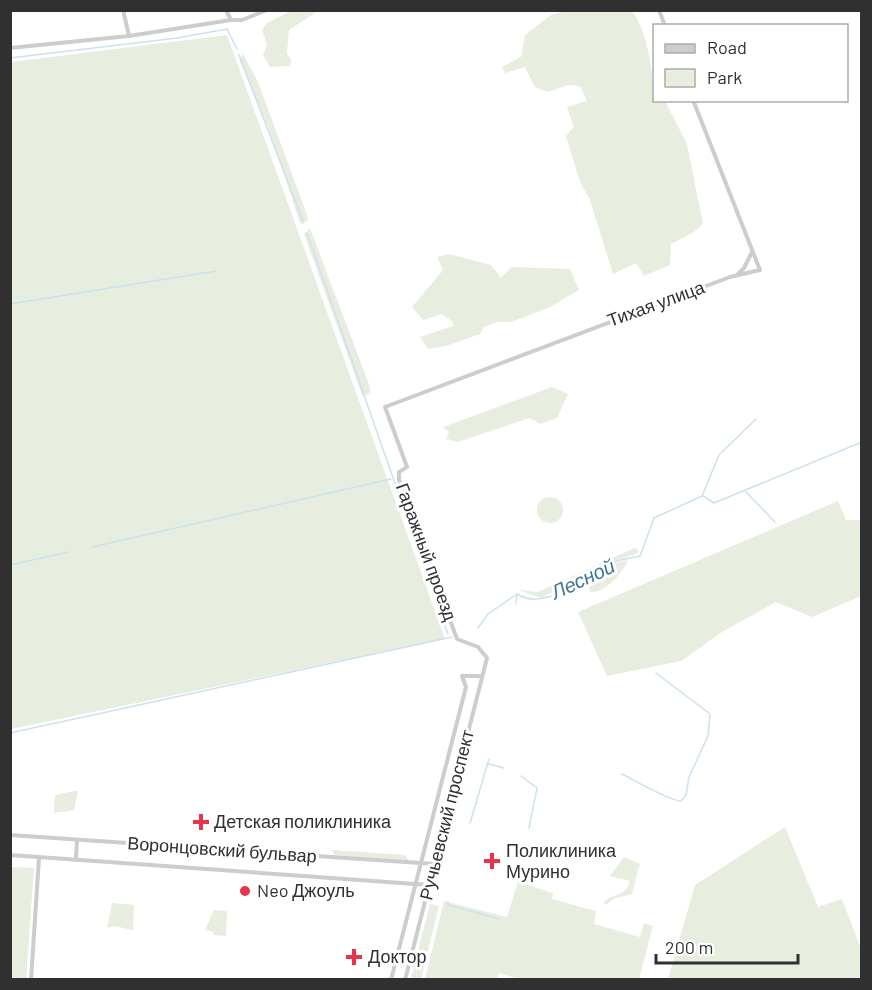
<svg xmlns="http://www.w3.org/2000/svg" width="872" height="990" viewBox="0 0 872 990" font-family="Barlow,sans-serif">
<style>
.green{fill:#e7eddf}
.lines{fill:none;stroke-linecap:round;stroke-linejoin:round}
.stream{stroke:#cbe2ed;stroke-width:1.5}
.street{stroke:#cdcdcd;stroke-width:4}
.poi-dot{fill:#e6344b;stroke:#fff;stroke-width:2}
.labels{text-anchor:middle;stroke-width:6;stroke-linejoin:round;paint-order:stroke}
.street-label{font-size:18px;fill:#303030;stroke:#fff}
.poi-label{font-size:18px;fill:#303030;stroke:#fff;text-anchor:start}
.water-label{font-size:20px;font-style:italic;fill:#3d7794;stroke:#fff}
</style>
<rect width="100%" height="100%" fill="#fff"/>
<path class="green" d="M293,10l25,1 -29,19 -2,23 4,7 -1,6 -20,1 -7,-12 4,-10 -5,-15 5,-7z
M565,11h67c15,18 22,66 22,89l11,1 22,43 16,80 -9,8 -23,12 -1,21 -26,11 -8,-13 -23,11 -23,-74 -10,-18 -14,-46 8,-9 -7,-20 20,-6 -7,-15 -12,-1 -20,7 -13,-5 -10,-20 -20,6 -3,-6 19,-10 4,-22 26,-20z
M227,35l218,604 -434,90v-667z
M243,54l15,28 48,130 2,8 -5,4 -3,-1 -29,-88 -32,-76z
M310,228l60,159v5l-4,4 -4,-1 -58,-161z
M449,254l42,11 10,13 10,-11 59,2 9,21 -31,18 -37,14h-14l-13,5 -4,7 -34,12 -18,3 -8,-12 33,-11v-4l-11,-8 -19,6 -11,-13 31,-37 -6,-13z
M552,387l16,7 -11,24 -16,6 -12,-6 -71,24 -12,-3 3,-7 -6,-5z
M537 510a13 13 0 1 1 26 0a13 13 0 1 1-26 0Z
M838,501l8,19h15v76l-49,21 -36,-15 -54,30 -41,29 -74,15 -29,-64z
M634,548l4,1v4l-31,11 -66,34 -23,-8 20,2z
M628,560c-5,13 -23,33 -38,32l-2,-8 20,-19z
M74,791h4l-4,19 -20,3 1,-18z
M785,827l33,80 24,-8 19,50v30h-193l27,-94z
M332,850l73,5 4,6 -75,-6z
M624,857l16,7 -2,6 -5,-1 5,2 -2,7 -5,-1 5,2 -4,15 -19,5 -7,6 -3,-2c9,-10 23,-6 27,-22l-20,-5z
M10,867l24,1 -8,111h-15z
M518,882l35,11 -1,6 44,12 -2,13 46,13 4,-14 9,3 -14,53 -118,1 -22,-7 -2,6h-72l19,-78 63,16z
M112,903l22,2 -1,25 -19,-4 -7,2z
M430,904l9,2 -18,73h-10z
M214,910l13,1 -1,25 -13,-1 1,-3 -9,-2z"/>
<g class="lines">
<path class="stream" d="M239,55l64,166
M10,58l167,-20 50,-9 10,20
M307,233l141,401
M10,304l206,-33
M746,492l29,30
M703,496l11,7 148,-61
M92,547l299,-68
M10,565l58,-13
M516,604l1,-9
M478,628l10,-14 29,-20c30,19 65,-19 91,-30 10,-4 21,-6 32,-8l14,-38 48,-22 17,-41 37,-36
M10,733l442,-96
M489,764l15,4
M622,774c14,7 47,27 59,27l5,-6 3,-18 19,-41 2,-22 -54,-41
M521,776l16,12 -8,40
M470,823l19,-64
M448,902v3l51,14"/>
<path class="street" d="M123,10l6,26
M226,10l5,10
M659,10l6,16
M10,48l119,-12 102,-16h11l25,-10
M737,275l7,-7 8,-16
M10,835l425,29
M10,855l419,30
M76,860l1,-20
M31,980l8,-122
M391,980l75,-293 -4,-11h20
M405,980l82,-322 -9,-11 -21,-8 -58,-159v-8l8,-5 -22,-60 345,-130 30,-7 -67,-170"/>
</g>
<g class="poi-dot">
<path d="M198 813h6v6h6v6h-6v6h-6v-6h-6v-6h6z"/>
<path d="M489 852h6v6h6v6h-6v6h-6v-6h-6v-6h6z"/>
<circle cx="245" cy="891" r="6"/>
<path d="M351 948h6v6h6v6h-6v6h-6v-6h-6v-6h6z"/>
</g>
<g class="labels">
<g class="street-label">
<text transform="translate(656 304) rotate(-20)" y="6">Тихая улица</text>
<text transform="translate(426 552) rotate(70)" y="6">Гаражный проезд</text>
<text transform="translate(447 815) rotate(-76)" y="6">Ручьевский проспект</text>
<text transform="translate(222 850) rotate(4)" y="6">Воронцовский бульвар</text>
</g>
<g class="poi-label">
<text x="214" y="828">Детская поликлиника</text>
<text x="506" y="857">Поликлиника<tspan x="506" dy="21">Мурино</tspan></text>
<text x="257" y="897">Neo Джоуль</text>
<text x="368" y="963">Доктор</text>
</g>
<g class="water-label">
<text transform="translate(583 579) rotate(-25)" y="7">Лесной</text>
</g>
</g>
<rect width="872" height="990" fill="none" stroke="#303030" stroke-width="24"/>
<rect x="653" y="24" width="195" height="78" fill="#ffffff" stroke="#acacac" stroke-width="1.5"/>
<rect x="665" y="44" width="30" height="9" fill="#cdcdcd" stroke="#acacac" stroke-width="1.5"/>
<text x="707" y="54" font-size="18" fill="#303030">Road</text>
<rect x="665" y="69" width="30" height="18" fill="#e7eddf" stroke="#acacac" stroke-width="1.5"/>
<text x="707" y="84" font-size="18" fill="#303030">Park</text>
<path d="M656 954v9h142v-9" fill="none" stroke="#303030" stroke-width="3"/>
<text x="665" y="954" font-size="18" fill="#303030" stroke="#ffffff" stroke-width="4.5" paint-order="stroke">200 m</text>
</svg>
